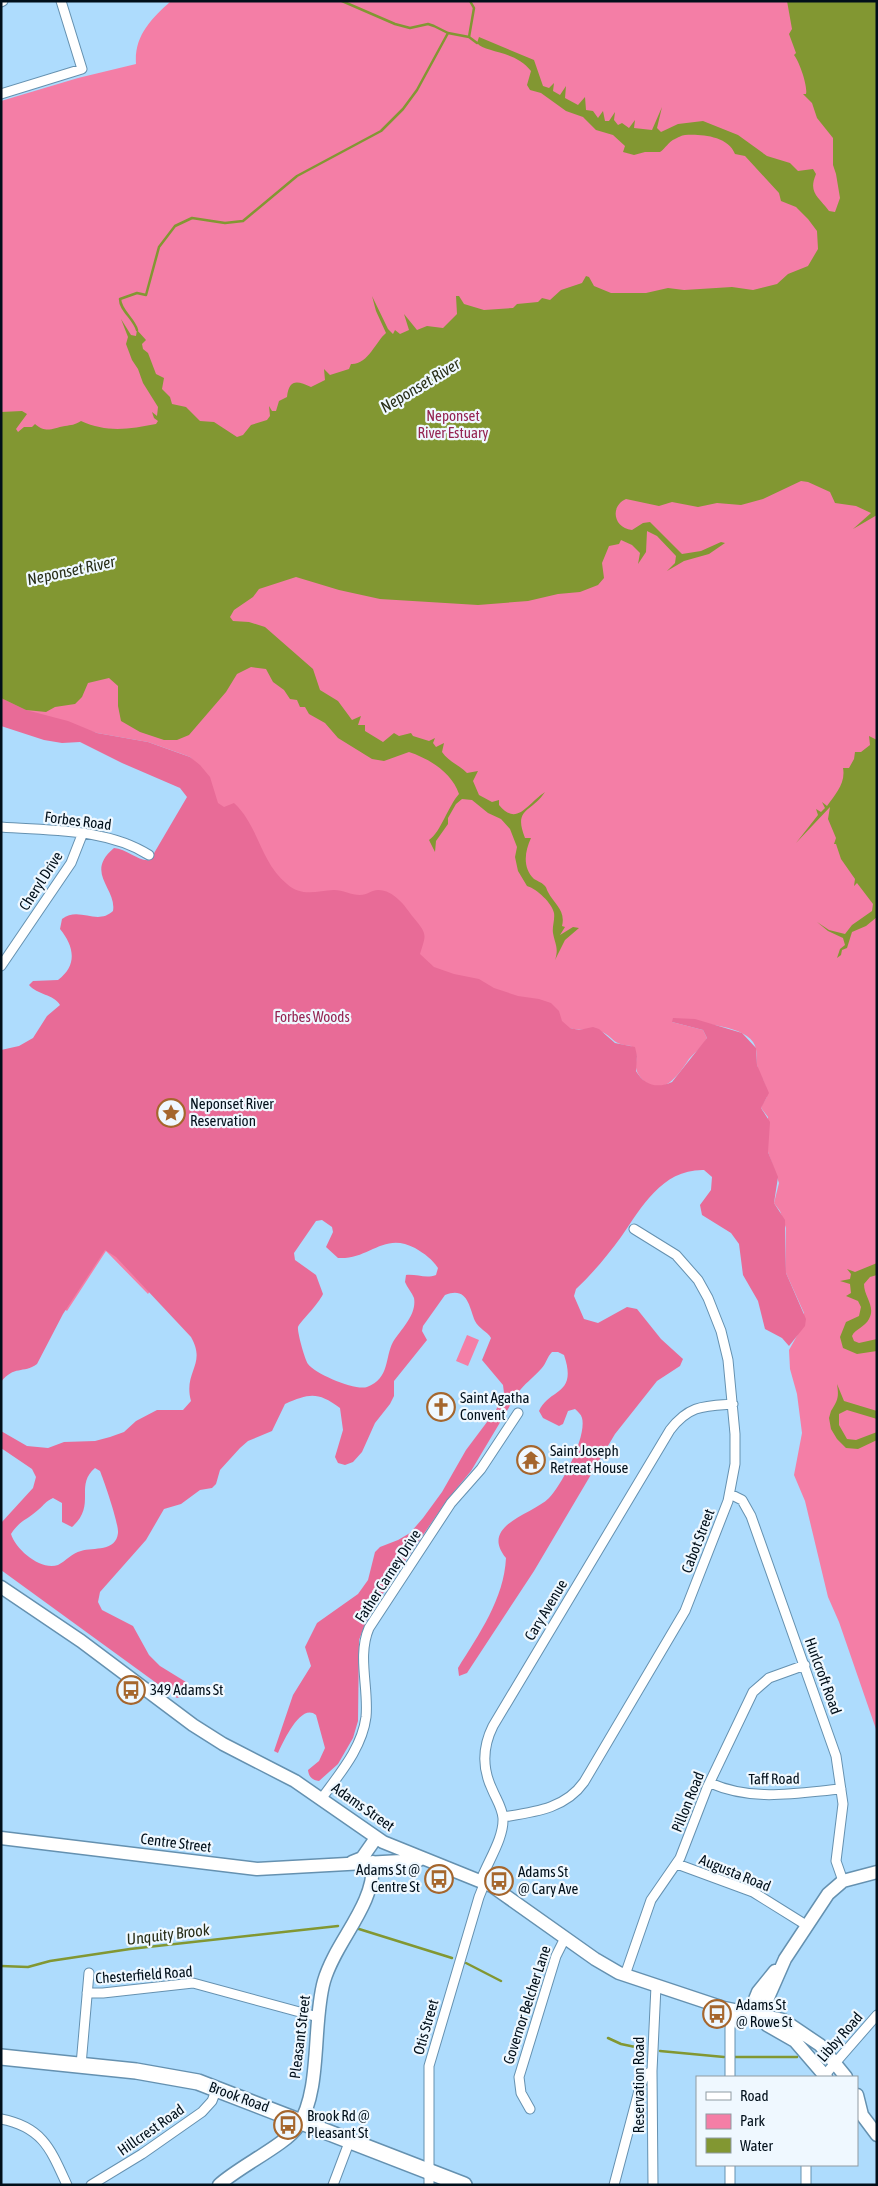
<svg xmlns="http://www.w3.org/2000/svg" width="878" height="2186" viewBox="0 0 878 2186" font-family="'Asap Condensed',sans-serif">
<style>
.green{fill:#f47ea6}
.forest{fill:#e86b97;fill-rule:evenodd}
.water{fill:#829732}
.lines{fill:none;stroke-linecap:round;stroke-linejoin:round}
.stream{stroke:#829732;stroke-width:2.5}
.street-casing{stroke:#6591b0;stroke-width:11}
.secondary-casing{stroke:#6591b0;stroke-width:15}
.primary-casing{stroke:#6591b0;stroke-width:18}
.street{stroke:#fff;stroke-width:9}
.secondary{stroke:#fff;stroke-width:12}
.primary{stroke:#fff;stroke-width:15}
.labels{text-anchor:middle;stroke-width:4.5;stroke-linejoin:round;paint-order:stroke}
.park-label{font-size:15px;fill:#952553;stroke:#eff8ff}
.street-label{font-size:15px;fill:#010f1a;stroke:#eff8ff}
.poi-label{font-size:15px;fill:#010f1a;stroke:#eff8ff;text-anchor:start}
.water-label{font-size:16px;font-style:italic;fill:#282e18;stroke:#eff8ff}
</style>
<rect width="100%" height="100%" fill="#aedcfd"/>
<path class="green" d="M171,1h706v1731l-38,-110 -11,-25 -23,-96 -11,-26 8,-42 -5,-39 -7,-25 -1,-19 9,-16 6,-21 -18,-40v-45l-6,-17 -6,-8 5,-20 -11,-31v-35l-7,-9c1,-5 6,-9 6,-13 0,-11 -8,-20 -10,-30 -1,-8 1,-16 -4,-23 -12,-18 -61,-20 -81,-20l31,8 4,8c-4,8 -12,14 -18,21 -10,15 -26,40 -46,21 -8,-8 -8,-13 -6,-24l-6,-10c-20,-2 -16,-8 -29,-14 -11,-5 -21,0 -32,-4l-310,105 -112,161 -42,-43 -39,60 -50,-38 192,-496 -19,-20 -8,-3 -34,-12 -51,-9 -96,-29v-603l77,-23 58,-14c-2,-28 15,-45 35,-63z
M467,1335l12,5 -11,26 -12,-5z"/>
<path class="forest" d="M1,698l25,12 42,11 29,12 51,9 42,15 10,8 10,12 8,26 6,4 10,-4c25,23 26,59 53,81 14,13 30,7 47,6 9,0 17,5 26,5 7,0 12,-5 18,-5 16,0 27,16 35,27 15,18 13,17 7,37l14,13 20,7 25,5 15,9 24,8 21,3 12,4 8,8 3,10 8,7 9,2 14,-3 6,2 16,14 20,4 2,9 -1,15c8,14 21,18 36,11l35,-44 -4,-8 -31,-8 1,-4 22,1 47,14 14,15 1,17 12,28 -8,15 9,14 -2,30 10,25 -4,26 11,17 1,53 20,46 -1,7 -16,20 -7,-8 -17,-9 -7,-28 -15,-26 -4,-31 -8,-11 -29,-18 -2,-10 11,-15 1,-13 -8,-7c-42,-1 -62,37 -83,67 -14,19 -28,36 -45,52l-2,7 10,23 14,4 29,-16 10,2 24,30 22,20 -3,7 -23,15 -42,53 -81,137 -67,102 -8,3 -1,-8c21,-34 46,-69 48,-110 -27,-33 26,-43 43,-60 13,-13 38,-62 33,-80 -1,-4 -4,-6 -7,-9l-7,2 -5,13 -4,2 -16,-8 -4,-7c10,-23 39,-15 25,-56l-6,-3h-6c-5,5 -6,12 -11,17 -8,9 -17,15 -24,25l-46,77 -24,29 -78,114 -10,26 -1,81 -5,17 -15,26 -19,17c-7,-1 -10,-4 -11,-11l11,-9 6,-13 -9,-33c-15,-13 -33,27 -38,38l-4,-2 19,-56 18,-29 -6,-19 12,-24 41,-29 10,-14 7,-28 5,-5 18,-7 12,-7 13,-15 19,-26 24,-42 30,-40 8,-17 -1,-8 -21,-25 9,-22c-4,-7 -12,-9 -16,-17 -6,-14 -7,-35 -30,-26l-22,31 -1,5 5,9 -33,41v15l-4,8 -15,19 -13,29 -9,10 -8,3 -7,-2 -3,-6 8,-27 -3,-22c-22,-16 -30,-15 -55,-4l-13,27 -24,10 -8,7 -20,22 -4,14 -4,4 -12,2 -19,14 -17,5 -18,31 -46,52 -2,10 4,8 31,16 16,29 11,11 26,16 -4,14 -5,2 -176,-128v-47l32,-35 3,-11 -4,-8 -31,-21v-17l26,15 21,2 16,-6 31,-1 15,-4 14,-5 12,-11 21,-11h26l8,-9c-8,-30 16,-36 0,-64l-75,-80 -11,-7 -42,64 -26,50c-14,10 -23,1 -36,18v-332l18,-4 14,-8 14,-22 13,-11c-6,-11 -23,-10 -31,-20l4,-4 25,-1c20,-15 16,-34 2,-51l2,-10c17,-13 35,7 51,-8 4,-23 -29,-38 1,-63 13,1 25,14 36,12l37,-63 -7,-9 -58,-25 -42,-21 -18,1 -18,-3 -43,-14zM322,1220l10,7 1,5 -7,15 12,11c31,2 46,-27 77,-10 10,6 17,11 23,20l-2,7c-10,4 -19,-1 -30,0l-1,7c2,5 7,11 9,16 3,17 -13,31 -21,44 -8,14 -3,37 -26,45 -11,4 -52,-13 -59,-23 -3,-4 -11,-32 -10,-37 2,-5 20,-22 25,-33l-7,-19 -21,-15 -1,-7 22,-32zM95,1468l5,3c4,10 19,53 18,62 -2,19 -24,14 -37,18 -9,2 -15,10 -23,14 -17,6 -42,-15 -47,-31 9,-14 16,-14 27,-24 6,-5 8,-9 15,-12l9,5v19l10,5c25,-22 2,-41 23,-59z"/>
<path class="water" d="M787,1h90v514l-24,14 18,-16 -15,-7 -21,-3 -5,-11 -22,-10 -7,-1 -38,18 -22,6 -24,-2 -19,4 -26,-5 -13,4 -33,-7c-16,7 -13,29 6,31l11,-7 7,-1 32,32 19,-3 20,-9 4,1 -16,11 -25,7 -17,10 8,-8 1,-7 -19,-20 -10,-5 -1,21 -8,12 2,-11 -8,-8 -11,-5 -2,4 -10,2 -7,17 2,15 -6,7 -18,7 -22,2 -30,7 -50,4 -98,-6 -41,-9 -43,-13 -37,12 -6,8 -19,13 -4,7 3,4 16,1 16,5 48,42 7,21 18,11 14,19 9,-4 -3,9h7v6l18,11 11,-9 5,3 12,-3 2,3 16,5 6,-3 -2,5 3,4 8,-4 -2,9c7,10 17,13 25,21l11,-2 -5,10 6,14 13,7 7,-2v5c18,22 28,-1 46,-13 -14,21 -32,16 -20,46h6c-6,13 -9,29 3,41 3,2 7,3 10,6 3,3 2,3 4,7 6,12 18,18 14,34l3,1 -5,8 13,-8 6,1 -14,12 -10,20c4,-12 0,-16 -2,-27 -1,-6 2,-13 1,-20 -2,-10 -17,-24 -27,-27l-9,-15 -3,-14 2,-10 -7,-18 -9,-10 -13,-6 -16,-13 -10,-1 -6,5 -8,14v6l-12,17 -1,11 -6,-12c12,-8 19,-34 30,-46 -7,-21 -29,-35 -50,-42l-25,9 -12,-2 -34,-21 -13,-15 -16,-9 -4,-7h-5l-3,-7 -7,-1 -6,-9 -11,-8 -7,-13 -15,-2 -14,7 -11,18 -37,43 -12,5h-13l-24,-8 -19,-11 -3,-15v-20l-9,-8 -21,5 -6,14 -7,7 -20,3 -9,5 -20,-2 -25,-12v-286l21,-1 5,3 -11,15 2,3 6,-5h8l3,-3c12,10 17,4 30,2 6,-1 10,-1 16,-5 26,12 49,8 75,3l2,-3 -4,-3 -2,-6 5,4 1,-9 -15,-24 -5,-14 -6,-9 -6,-16 2,-7 -7,-18 10,16 5,1 1,-6 9,10 -4,4 1,5 5,4 8,21 8,4 -2,11 8,8 2,7 14,3 14,14 14,1 23,15 6,-2 8,-10 16,-5 3,-4 -1,-10 3,5h4l3,-10 8,-4c2,-19 11,-16 24,-10l14,-7 -1,-11 6,6 19,-6 2,-5c17,1 25,-23 35,-31l-10,-22 -4,-15 16,33 5,5 2,-4 5,4 9,-4 -5,-16 13,16 10,-4 16,2 14,-14 -1,-18h3l5,8 20,6 29,-2 4,-4 21,-2 4,-4 8,2 11,-10 21,-7 4,-7 3,1 5,9 17,7h35l22,-5 16,2 48,-3 21,3 24,-6 11,-10 20,-8 10,-17 -1,-18 -9,-12 -12,-12 -15,-6 -2,-8 -34,-37 -10,-2c-7,-19 -37,-20 -50,-19 -3,0 -8,3 -10,4 -6,2 -10,10 -15,13h-15l-11,3 -11,-3 2,-6 -12,-11 -17,-5 -13,-13 -17,-6 -25,-18 -11,-3 -3,-5 4,-14c-16,-21 -46,-18 -54,-28l2,-6 55,23 9,26 6,2 5,-5 -1,8 7,4 6,-9 -1,12 13,7 7,-8 1,13 7,1 5,7 5,-7 2,10h4l6,-9 -1,8 4,5 4,-2 7,5 6,-8 -1,8 18,2 10,-23 -5,21 4,4 17,-8 25,-3 35,14 29,21 23,7 8,8 15,-2 3,5c-8,19 2,22 13,37l6,1 5,-14 -4,-24 -3,-9v-27l-16,-20 -5,-15 -9,-9h3c2,-8 -7,-33 -12,-39l2,-2 -7,-19 3,-5z
M869,736l8,4v177l-11,9 -14,6 -5,16 -5,2 -1,5 -4,3 3,-9 5,-4 -2,-7 -15,-7 -11,-9 12,8 16,4 7,-9 20,-14 1,-7 -16,-21 -3,3 1,-7 -14,-20 -5,-15h-2l2,-6 -8,-19 2,-12 -34,36 22,-28 -2,-6 5,3 4,-4 -3,-6 5,4c8,-11 19,-23 16,-38h6l5,-9 1,-7h6l9,-7z
M877,1263v12l-7,2 -6,7c0,13 12,22 5,35 -4,8 -14,10 -17,17l2,5 5,2 18,-4v12l-20,3 -14,-6 -3,-11 6,-15 13,-6 2,-9 -3,-6 -12,-5 5,-3 -1,-9 -10,-3 10,-2 1,-5 -4,-5 8,3z
M837,1384l7,17 33,10v8l-30,-9 -8,4v11l8,14 9,1 21,-8v8l-19,9 -12,-1 -9,-9 -6,-10 -2,-11 2,-7c7,-11 8,-14 6,-27z"/>
<g class="lines">
<path class="stream" d="M342,1l53,23 15,4 18,-4 6,2 14,7 21,4 8,6
M469,37l5,-29 -4,-7
M137,330c-3,-11 -17,-20 -17,-31l17,-6 9,2 13,-48 16,-21 17,-8 33,5 18,-2 54,-45 84,-45 22,-22 14,-19 31,-57
M359,1929l93,29
M466,1963l35,18
M1,1966l27,1 22,-6 80,-12 208,-23
M608,2038l13,6 19,4
M660,2051l64,6
M735,2057h62"/>
<defs>
<path id="street" d="M1,2l2,-1
M1,94l81,-25 -21,-68
M1,827c48,4 106,1 148,28
M1,966l70,-103 11,-28
M730,1494l12,6 9,16 85,240 7,48 -7,57 7,20
M710,1783c43,19 86,10 131,6
M322,1798c18,-25 40,-50 44,-81 3,-29 -9,-61 3,-89l82,-125 30,-34 37,-56
M503,1817c31,-5 62,-8 81,-35l101,-171 43,-110 7,-37v-30l-7,-74 -7,-29 -13,-33 -10,-18 -22,-25 -42,-26
M677,1864l76,28 53,33
M481,1880c7,-19 23,-42 22,-62 -1,-11 -7,-19 -11,-29 -10,-21 -9,-43 1,-63l177,-296c19,-25 34,-24 63,-26
M625,1975l26,-75 29,-42 27,-70 46,-96 16,-14 36,-13
M87,1993h16l90,-10 125,34
M81,2065l8,-92
M730,2077v-49l3,-17
M823,2077l54,-62
M530,2109l-9,-16 -2,-16 37,-121 9,-18
M1,2119c42,8 50,31 66,66
M730,2165v20
M806,2165v20
M91,2185l51,-31 60,-42 10,-11 5,-13
M333,2185l17,-45
M429,2185v-119l50,-169 6,-15
M614,2185l26,-98 5,-12 7,-4
M653,2185l-1,-114 4,-85"/>
<path id="secondary" d="M1,1587l80,54 112,84 30,19 72,37 88,61 109,44 103,73 24,14 105,35 59,12 37,25 26,32
M1,1838l256,31 162,-9
M352,1862l10,-4 14,-20
M749,2014l9,-22 17,-21
M758,2016l9,-16 18,-41 43,-65 15,-13 34,-9
M758,2016l9,9 28,16 31,36
M857,2095l5,20
M857,2111l5,4 15,20
M219,2185c19,-18 68,-41 79,-59 24,-36 14,-103 26,-145 12,-41 51,-75 49,-119"/>
<path id="primary" d="M1,2057l135,14 62,11 266,103"/>
</defs>
<use href="#street" class="street-casing"/>
<use href="#secondary" class="secondary-casing"/>
<use href="#primary" class="primary-casing"/>
<use href="#street" class="street"/>
<use href="#secondary" class="secondary"/>
<use href="#primary" class="primary"/>
</g>
<defs>
<symbol id="sight-ring" viewBox="-11 -11 22 22"><circle r="9.5" fill="#eff8ff" stroke="#a5662d" stroke-width="1.5"/><path d="M0-6L1.8-2.2L6-1.7L2.9 1.2L3.7 5.4L0 3.3L-3.7 5.4L-2.9 1.2L-6-1.7L-1.8-2.2Z" fill="#a5662d"/></symbol>
<symbol id="church-ring" viewBox="-11 -11 22 22"><circle r="9.5" fill="#eff8ff" stroke="#a5662d" stroke-width="1.5"/><path d="M-1.2-6h2.4v3.5h3.3v2.4h-3.3V6h-2.4V-.1h-3.3v-2.4h3.3Z" fill="#a5662d"/></symbol>
<symbol id="temple-ring" viewBox="-11 -11 22 22"><circle r="9.5" fill="#eff8ff" stroke="#a5662d" stroke-width="1.5"/><path d="M0-6L5-2H3V0L6.5 2.5H4V6H1.5V3h-3V6H-4V2.5H-6.5L-3 0V-2H-5Z" fill="#a5662d"/></symbol>
<symbol id="bus-ring" viewBox="-11 -11 22 22"><circle r="9.5" fill="#eff8ff" stroke="#a5662d" stroke-width="1.5"/><path d="M-5-6H5V4H4V6H2V4H-2V6H-4V4H-5ZM-3.5-4V0h7V-4ZM-3.5 1.2v1.5H-2V1.2ZM2 1.2v1.5H3.5V1.2Z" fill="#a5662d"/></symbol>
</defs>
<g fill-rule="evenodd">
<use href="#sight-ring" x="155" y="1097" width="32" height="32"/>
<use href="#church-ring" x="425" y="1391" width="32" height="32"/>
<use href="#temple-ring" x="515" y="1444" width="32" height="32"/>
<use href="#bus-ring" x="115" y="1674" width="32" height="32"/>
<use href="#bus-ring" x="423" y="1863" width="32" height="32"/>
<use href="#bus-ring" x="483" y="1865" width="32" height="32"/>
<use href="#bus-ring" x="701" y="1998" width="32" height="32"/>
<use href="#bus-ring" x="272" y="2109" width="32" height="32"/>
</g>
<g class="labels">
<g class="park-label">
<text x="453" y="421">Neponset<tspan x="453" dy="17">River Estuary</tspan></text>
<text x="312" y="1022">Forbes Woods</text>
</g>
<g class="street-label">
<text transform="translate(78 821) rotate(7)" y="5">Forbes Road</text>
<text transform="translate(41 881) rotate(-57)" y="5">Cheryl Drive</text>
<text transform="translate(698 1541) rotate(-69)" y="5">Cabot Street</text>
<text transform="translate(388 1576) rotate(-57)" y="5">Father Carney Drive</text>
<text transform="translate(546 1610) rotate(-59)" y="5">Cary Avenue</text>
<text transform="translate(823 1676) rotate(70)" y="5">Hurlcroft Road</text>
<text transform="translate(774 1779) rotate(-1)" y="5">Taff Road</text>
<text transform="translate(688 1802) rotate(-68)" y="5">Pillon Road</text>
<text transform="translate(363 1807) rotate(35)" y="5">Adams Street</text>
<text transform="translate(176 1843) rotate(7)" y="5">Centre Street</text>
<text transform="translate(735 1873) rotate(22)" y="5">Augusta Road</text>
<text transform="translate(144 1975) rotate(-4)" y="5">Chesterfield Road</text>
<text transform="translate(527 2005) rotate(-72)" y="5">Governor Belcher Lane</text>
<text transform="translate(426 2027) rotate(-74)" y="5">Otis Street</text>
<text transform="translate(300 2037) rotate(-83)" y="5">Pleasant Street</text>
<text transform="translate(840 2037) rotate(-49)" y="5">Libby Road</text>
<text transform="translate(639 2085) rotate(-90)" y="5">Reservation Road</text>
<text transform="translate(239 2097) rotate(20)" y="5">Brook Road</text>
<text transform="translate(151 2130) rotate(-35)" y="5">Hillcrest Road</text>
</g>
<g class="poi-label">
<text x="190" y="1109">Neponset River<tspan x="190" dy="17">Reservation</tspan></text>
<text x="460" y="1403">Saint Agatha<tspan x="460" dy="17">Convent</tspan></text>
<text x="550" y="1456">Saint Joseph<tspan x="550" dy="17">Retreat House</tspan></text>
<text x="150" y="1695">349 Adams St</text>
<text x="420" y="1875" text-anchor="end">Adams St @<tspan x="420" dy="17">Centre St</tspan></text>
<text x="518" y="1877">Adams St<tspan x="518" dy="17">@ Cary Ave</tspan></text>
<text x="736" y="2010">Adams St<tspan x="736" dy="17">@ Rowe St</tspan></text>
<text x="307" y="2121">Brook Rd @<tspan x="307" dy="17">Pleasant St</tspan></text>
</g>
<g class="water-label">
<text transform="translate(420 385) rotate(-31)" y="6">Neponset River</text>
<text transform="translate(71 570) rotate(-12)" y="6">Neponset River</text>
<text transform="translate(168 1934) rotate(-7)" y="6">Unquity Brook</text>
</g>
</g>
<rect width="878" height="2186" fill="none" stroke="#010f1a" stroke-width="5"/>
<rect x="696" y="2076" width="162" height="90" fill="#eff8ff" stroke="#909ba3"/>
<rect x="706" y="2092" width="25" height="8" fill="#ffffff" stroke="#909ba3"/>
<text x="740" y="2101" font-size="15" fill="#010f1a">Road</text>
<rect x="706" y="2114" width="25" height="15" fill="#f47ea6" stroke="#909ba3"/>
<text x="740" y="2126" font-size="15" fill="#010f1a">Park</text>
<rect x="706" y="2138" width="25" height="15" fill="#829732" stroke="#909ba3"/>
<text x="740" y="2151" font-size="15" fill="#010f1a">Water</text>
</svg>
